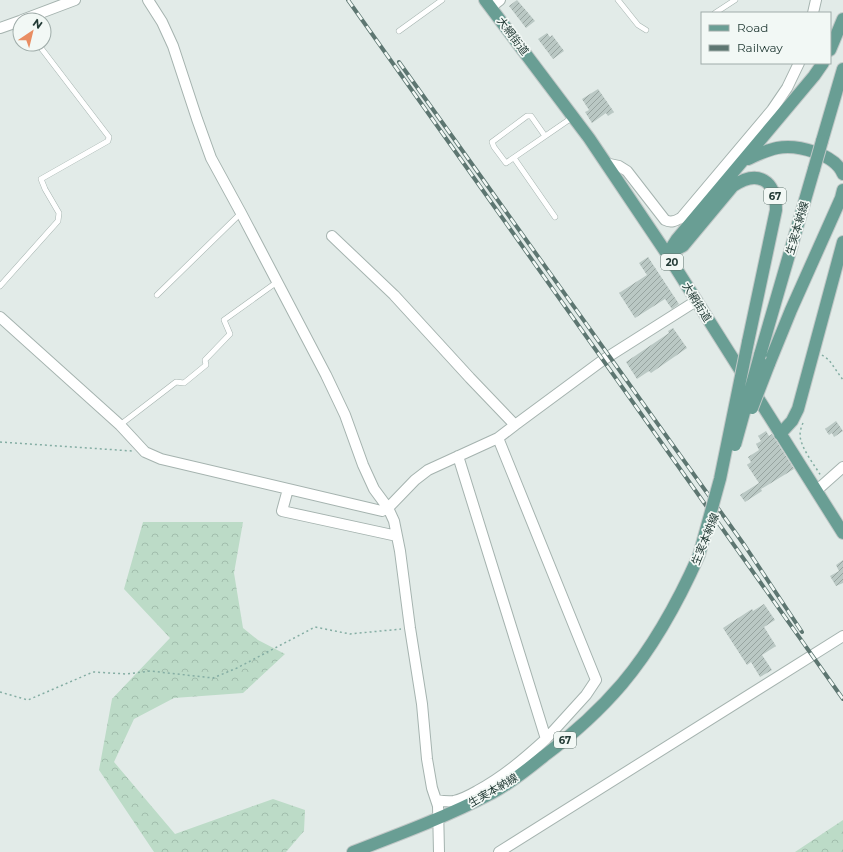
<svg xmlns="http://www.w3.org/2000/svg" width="843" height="852" viewBox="0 0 843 852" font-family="Montserrat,'Noto Sans JP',sans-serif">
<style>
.forest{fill:url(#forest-crowns)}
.building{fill:url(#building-hatch)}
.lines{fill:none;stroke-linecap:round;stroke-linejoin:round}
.lane-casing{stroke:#a5b3af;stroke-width:6}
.street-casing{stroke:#a5b3af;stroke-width:12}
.primary-casing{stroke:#c1c8c7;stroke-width:14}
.path{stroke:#84ada3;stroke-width:1.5;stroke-dasharray:2 3;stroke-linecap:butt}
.lane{stroke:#fff;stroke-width:5}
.street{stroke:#fff;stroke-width:10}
.primary{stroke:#699e94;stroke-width:12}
.rail-casing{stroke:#5d7671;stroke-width:4}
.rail{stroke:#f2f8f5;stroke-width:2.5;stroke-dasharray:8;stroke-linecap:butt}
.primary-bridge-casing{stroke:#c1c8c7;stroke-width:14;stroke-linecap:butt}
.primary-bridge{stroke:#699e94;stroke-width:12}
.labels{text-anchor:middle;stroke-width:3.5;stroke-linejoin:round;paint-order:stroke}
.shield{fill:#f2f8f5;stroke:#61746f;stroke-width:1}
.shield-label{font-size:10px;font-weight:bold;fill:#233b36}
.street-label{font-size:11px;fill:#233b36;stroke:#f2f8f5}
</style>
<defs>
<pattern id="forest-crowns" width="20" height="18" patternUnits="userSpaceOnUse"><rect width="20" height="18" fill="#bcdbc7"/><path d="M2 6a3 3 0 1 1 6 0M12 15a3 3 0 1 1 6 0" fill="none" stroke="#a1bdac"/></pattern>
<pattern id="building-hatch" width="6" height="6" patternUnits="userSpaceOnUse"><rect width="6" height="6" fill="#bac8c4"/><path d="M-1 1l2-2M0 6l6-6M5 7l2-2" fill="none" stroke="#97a4a0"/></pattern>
</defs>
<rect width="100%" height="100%" fill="#e2ebe8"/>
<path class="forest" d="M143,522h100l-9,51 9,55 15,12 27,14 -42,39 -69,5 -40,21 -20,43 61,72 98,-35 32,11 -1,21 -18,21h-132l-55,-82 13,-71 58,-61 -46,-49z
M843,820v32h-48z"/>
<path class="building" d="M517,0l18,21 -9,7 -17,-22z
M547,33l3,4 2,-2 12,16 -11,8 -15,-20z
M598,89l16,23 -6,4 -2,-3 -14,10 -7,-11 4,-2 -7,-11z
M648,257l31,47 -7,5 -7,-10 -30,19 -16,-25 28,-18 -8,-12z
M673,328l14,20 -36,25 -2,-2 -12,8 -11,-17 43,-29 -1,-2z
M836,421l7,10 -9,6 -2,-4 -3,2 -4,-6z
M766,431l3,5 3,-2 22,35 -33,20 1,2 -17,11 -5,-7 19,-12 -12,-18 4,-3 -3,-5 11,-7 -3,-6 5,-3 -3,-5z
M843,560v23l-7,3 -6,-10 9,-5 -3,-6z
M764,604l11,16 -11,7 12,19 -14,9 10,15 -12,7 -9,-15 -4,3 -24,-37 29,-19 1,2z"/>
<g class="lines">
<defs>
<path id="lane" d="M618,0l20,25 8,5
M715,13l20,-13
M399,31l43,-31
M545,136l-14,-20h-4l-35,26 2,5 12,16 67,-46
M514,158l41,59
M0,286l58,-65 1,-8 -14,-24 -4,-10 67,-38 1,-4 -71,-93
M157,295l84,-82
M120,425l56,-43 8,1 22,-18 -1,-5 25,-26 -6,-14 53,-38"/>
<path id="street" d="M148,0l14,22 11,24 24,73 14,39 30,55 85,162 19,40 18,50 11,24 14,19 6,13 6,30 10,77 12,76 5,55 5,29 6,18 1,46
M491,7l9,-7
M813,13l3,-13
M22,20l53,-20
M0,28l20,-7
M605,163l14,3 8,5 38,49c6,3 10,1 16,-2l91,-108 15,-22 12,-25
M0,317l120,108 25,27 16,7 221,52 6,-3 27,-28 13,-10 70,-32 17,-13 -45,-47 -76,-83 -62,-59
M515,425l88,-65 93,-59
M498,438l98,242 -10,15 -40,44
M288,489l-6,22 115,25
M816,491l27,-24
M436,800c6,1 12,2 18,1 9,-2 16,-6 23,-10 26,-14 47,-32 69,-52l-88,-283
M499,852l344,-216"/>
<path id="primary" d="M485,0l104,138 78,116 176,279
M830,50l13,-31
M822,141l21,-72
M748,159c9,-4 19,-9 29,-11 20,-4 58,6 66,26
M668,253l9,-14 137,-163 9,-13
M667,254l16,-8 50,-60c25,-17 43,-6 43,24l-28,132
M760,355l54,-186
M769,364l22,-54 50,-112 2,-8
M780,434l12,-13 6,-12 45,-167
M353,852c47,-18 95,-36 139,-59 19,-10 36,-24 52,-37 28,-21 55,-45 78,-72 32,-38 57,-84 77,-129"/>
</defs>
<use href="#lane" class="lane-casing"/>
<use href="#street" class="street-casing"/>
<use href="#primary" class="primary-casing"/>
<path class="path" d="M822,355l7,5 14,20
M803,423c-2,4 -3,9 -3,13 2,14 14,28 21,40
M0,442l132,9
M0,692l28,8 65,-28 34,2 23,-3 63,7 24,-10 78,-41 35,7 51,-5"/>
<use href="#lane" class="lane"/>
<use href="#street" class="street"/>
<use href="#primary" class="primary"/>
<defs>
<path id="rail" d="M348,0l495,699
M399,62l346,484 57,86"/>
</defs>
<use href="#rail" class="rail-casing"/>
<use href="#rail" class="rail"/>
<defs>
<path id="primary-bridge" d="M814,169l8,-28
M752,408l17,-44
M735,445l25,-90
M699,555l21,-76 28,-137"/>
</defs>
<use href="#primary-bridge" class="primary-bridge-casing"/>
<use href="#primary-bridge" class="primary-bridge"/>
</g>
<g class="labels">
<g class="shield">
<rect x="764" y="188" width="22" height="16" rx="3"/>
<rect x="661" y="254" width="22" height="16" rx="3"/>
<rect x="554" y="732" width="22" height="16" rx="3"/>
</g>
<g class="shield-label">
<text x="775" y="200">67</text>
<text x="672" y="266">20</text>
<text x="565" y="744">67</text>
</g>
<g class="street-label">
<text transform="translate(513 36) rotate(53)" y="4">大網街道</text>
<text transform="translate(797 228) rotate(-74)" y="4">生実本納線</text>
<text transform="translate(697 302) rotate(58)" y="4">大網街道</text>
<text transform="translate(705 539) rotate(-68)" y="4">生実本納線</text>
<text transform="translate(493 790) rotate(-30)" y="4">生実本納線</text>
</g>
</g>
<rect x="701" y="12" width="130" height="52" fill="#f2f8f5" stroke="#9faca9"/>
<rect x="709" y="25" width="20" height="6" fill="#699e94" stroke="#9faca9"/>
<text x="737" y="32" font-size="12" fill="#233b36">Road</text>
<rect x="709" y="45" width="20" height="6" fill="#5d7671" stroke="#9faca9"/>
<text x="737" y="52" font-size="12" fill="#233b36">Railway</text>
<g transform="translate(32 32) rotate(35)"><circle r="19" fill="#f2f8f5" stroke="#9faca9"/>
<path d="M0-3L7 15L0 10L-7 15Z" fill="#e98d62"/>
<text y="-6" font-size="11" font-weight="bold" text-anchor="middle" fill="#233b36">N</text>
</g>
</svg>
